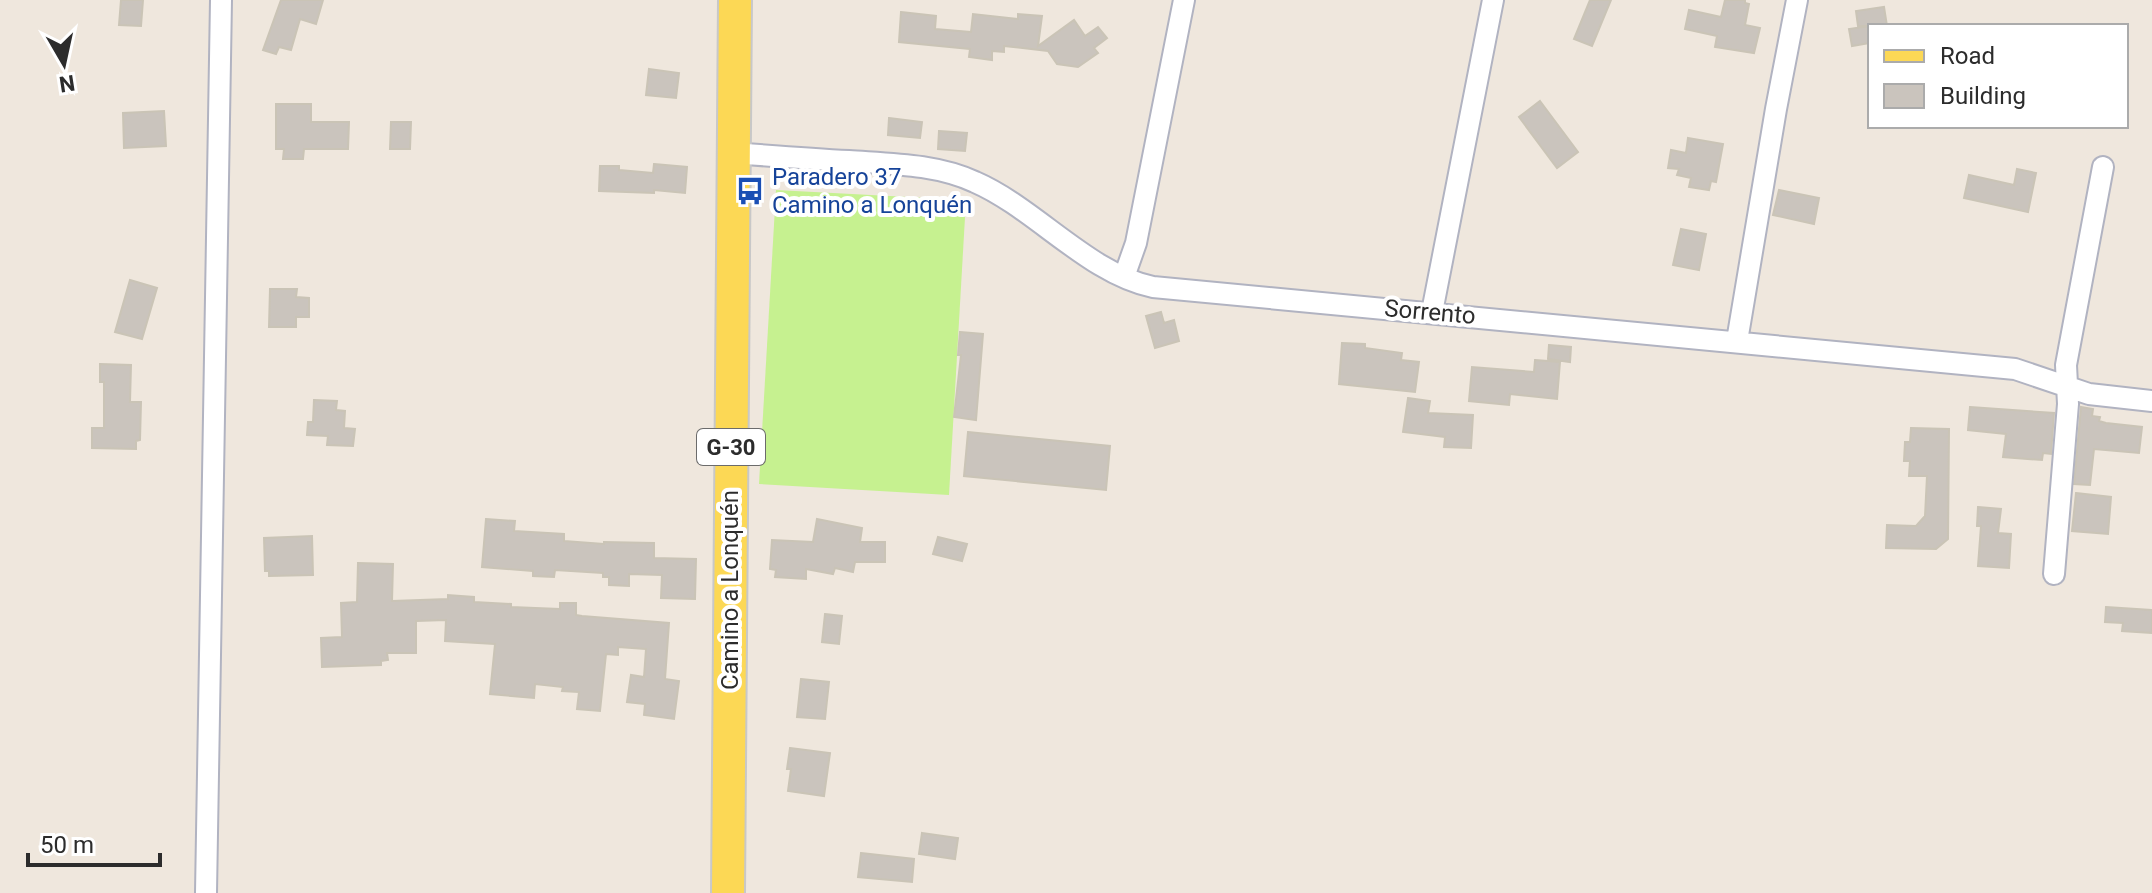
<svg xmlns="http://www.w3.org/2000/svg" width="2152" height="893" viewBox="0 0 2152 893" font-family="Roboto,sans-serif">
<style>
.pitch{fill:#c6f190}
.building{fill:#cac4bd;stroke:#cac4b6;stroke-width:2}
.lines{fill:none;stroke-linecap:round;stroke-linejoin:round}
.street-casing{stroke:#b1b3c1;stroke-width:24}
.primary-casing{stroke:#c8c8c8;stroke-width:36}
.street{stroke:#fff;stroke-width:20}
.primary{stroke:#fcd855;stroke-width:32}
.labels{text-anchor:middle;stroke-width:8;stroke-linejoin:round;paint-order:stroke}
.shield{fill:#fff;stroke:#6b6b6b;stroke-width:2}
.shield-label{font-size:22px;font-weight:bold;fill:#2c2c2c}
.transit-label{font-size:24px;fill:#164399;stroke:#fff;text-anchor:start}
.street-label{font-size:24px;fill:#2c2c2c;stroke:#fff}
</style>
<rect width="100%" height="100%" fill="#efe7dd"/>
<path class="pitch" d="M776,190l190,10 -17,295 -190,-11z"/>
<path class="building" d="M121,0h22l-2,26 -22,-1z
M281,0h42l-7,24 -16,-5 -9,31 -12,-3 -3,7 -13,-4z
M1590,0h21l-19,46 -18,-7z
M1725,0h20v3l4,1 -4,21 15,3 -6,25 -39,-6 2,-11 -32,-7 4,-19 32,7z
M1884,7l3,19h-29l-2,-15z
M901,12l35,4 -1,13 36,3 2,-18 45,5v-5l24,2 -4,30 36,-26 11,16 13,-9 9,11 -13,10 4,5 -20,14 -21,-3 -9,-13 -44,-5v6l-12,-1v9l-23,-3 1,-8 -71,-7z
M1870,26v17l-18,3 -3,-17z
M649,69l30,4 -3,25 -30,-3z
M1540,101l38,51 -21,16 -38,-51z
M276,104h35v18h38l-1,27h-44l-1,10h-20l1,-10h-8z
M164,111l2,35 -42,2 -1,-35z
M889,118l33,4 -2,16 -32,-3z
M391,122h20l-1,27h-20z
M939,131l28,2 -2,18 -27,-2z
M1688,138l35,6 -7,38 -5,-1 -2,9 -20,-3 2,-9 -14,-3 2,-6 -11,-1 3,-18 15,3z
M654,164l33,3 -2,26 -31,-3v3l-55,-2 1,-25h19v4l34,3z
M2017,169l19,4 -8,39 -64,-14 5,-23 45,10z
M1779,190l40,8 -5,26 -41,-9z
M1681,229l25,5 -7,36 -26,-5z
M130,280l27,8 -15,51 -27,-7z
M270,289h27l-1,8 13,1v19h-13v10h-27z
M1161,312l3,11 10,-3 5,21 -24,7 -9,-32z
M960,332l23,2 -7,86 -22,-3 7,-62h-3z
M1342,343l23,1v4l37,5 -1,7 18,2 -4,30 -76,-8z
M1549,345l22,2 -1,15 -22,-3z
M1535,360l25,2 -3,37 -47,-5 -1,11 -40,-4 3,-34 62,5z
M100,364l31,1 -1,37h11l-1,38 -4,1v8l-44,-1v-20h12v-46h-4z
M1408,398l22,3 -2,12 45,2 -2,33 -27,-1 1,-10 -42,-5z
M314,400l23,1 -1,9 9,1 -1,17 11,1 -2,17 -26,-1 1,-9 -21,-1 1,-13h5z
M1970,407l84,6 -3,41 -8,-1 -1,7 -39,-3 3,-23 -38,-4z
M2081,407l12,2 -1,7 8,1 -1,4 7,2 36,4 -3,26 -45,-4 -4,36 -16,-1z
M1911,428l38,1 -1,110 -12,10 -50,-1 1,-23 29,1 9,-10 2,-40h-18l1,-15h-6l1,-19h5z
M968,432l142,14 -4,44 -142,-14z
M2076,493l35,4 -3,37 -36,-3z
M1978,507l23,2 -3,24 13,1 -2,34 -31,-2 3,-40h-4z
M486,519l29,2 -1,10 50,3v7l40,3v-2l50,1v15l42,1 -1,40 -34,-1 1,-23 -33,-1v12l-20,-1v-8h-6v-4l-48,-3 -1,7 -21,-1v-5l-51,-4z
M817,519l45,9 -2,14h25v20h-30l-2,10 -18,-4 -2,6 -27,-5v10l-31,-2 1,-7 -6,-1 2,-29 41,2z
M312,536l1,39 -44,1v-5h-4l-1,-33z
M938,537l29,7 -5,17 -29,-7z
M358,563l35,1 -1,37 56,-2v-4l26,2v5l37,2v3l49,2v-6h16v12l6,1 87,7 -4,56 14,2 -5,38 -30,-4 1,-11 -18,-2 4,-27 13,2 2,-28 -28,-2v8l-12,-1 -6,57 -23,-2 2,-17 -17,-1 1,-4 -28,-3 -1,14 -44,-4 5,-50 -50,-3 1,-21 -30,1v32h-29l1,7 -7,1v4l-59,2 -1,-29 21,-1 -1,-34 16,-1z
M2106,607l46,3v23l-30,-2 1,-8 -18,-1z
M825,614l17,2 -3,28 -17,-2z
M801,679l28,3 -4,37 -28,-2z
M790,748l40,5 -6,43 -36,-5 3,-22h-4z
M922,833l36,5 -3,21 -36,-5z
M861,853l53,6 -2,23 -54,-5z"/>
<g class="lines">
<defs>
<path id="street" d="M733,153c39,3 78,6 116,8 42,3 87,3 126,21 60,26 114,92 178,105l862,82 74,25 63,7
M1124,277l12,-34 48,-243
M1432,312l61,-312
M1737,341l39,-232 21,-109
M2054,574l14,-170 -2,-39 37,-198
M206,893l15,-893"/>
<path id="primary" d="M728,893l7,-893"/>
</defs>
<use href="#street" class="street-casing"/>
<use href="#primary" class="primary-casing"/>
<use href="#street" class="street"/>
<use href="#primary" class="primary"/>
</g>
<defs>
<symbol id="bus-bare" viewBox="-9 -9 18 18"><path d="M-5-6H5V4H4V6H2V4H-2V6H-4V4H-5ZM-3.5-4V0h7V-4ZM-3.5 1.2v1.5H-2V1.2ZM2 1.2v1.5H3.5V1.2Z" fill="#1a4fb4" stroke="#fff" stroke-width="2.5" paint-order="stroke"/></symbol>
</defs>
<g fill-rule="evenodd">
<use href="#bus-bare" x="730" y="171" width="40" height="40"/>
</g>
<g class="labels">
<rect class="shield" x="697" y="429" width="68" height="36" rx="6"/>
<g class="shield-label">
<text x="731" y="455">G-30</text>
</g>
<g class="transit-label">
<text x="772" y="185">Paradero 37<tspan x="772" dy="28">Camino a Lonquén</tspan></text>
</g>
<g class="street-label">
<text transform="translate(1430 312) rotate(5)" y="8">Sorrento</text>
<text transform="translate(730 590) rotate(-90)" y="8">Camino a Lonquén</text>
</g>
</g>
<rect x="1868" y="24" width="260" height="104" fill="#ffffff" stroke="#ababab" stroke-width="2"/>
<rect x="1884" y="50" width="40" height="12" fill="#fcd855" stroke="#ababab" stroke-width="2"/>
<text x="1940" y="64" font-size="24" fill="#2c2c2c">Road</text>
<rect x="1884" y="84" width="40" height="24" fill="#cac4bd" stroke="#ababab" stroke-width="2"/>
<text x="1940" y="104" font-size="24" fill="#2c2c2c">Building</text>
<g transform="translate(64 64) rotate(171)" stroke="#ffffff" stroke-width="6" paint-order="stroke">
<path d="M0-6L14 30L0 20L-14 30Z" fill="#2c2c2c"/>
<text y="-12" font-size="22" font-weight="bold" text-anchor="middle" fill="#2c2c2c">N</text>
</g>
<path d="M28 853v12h132v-12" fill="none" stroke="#2c2c2c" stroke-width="4"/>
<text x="40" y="853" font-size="24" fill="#2c2c2c" stroke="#ffffff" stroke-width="6" paint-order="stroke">50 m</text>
</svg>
